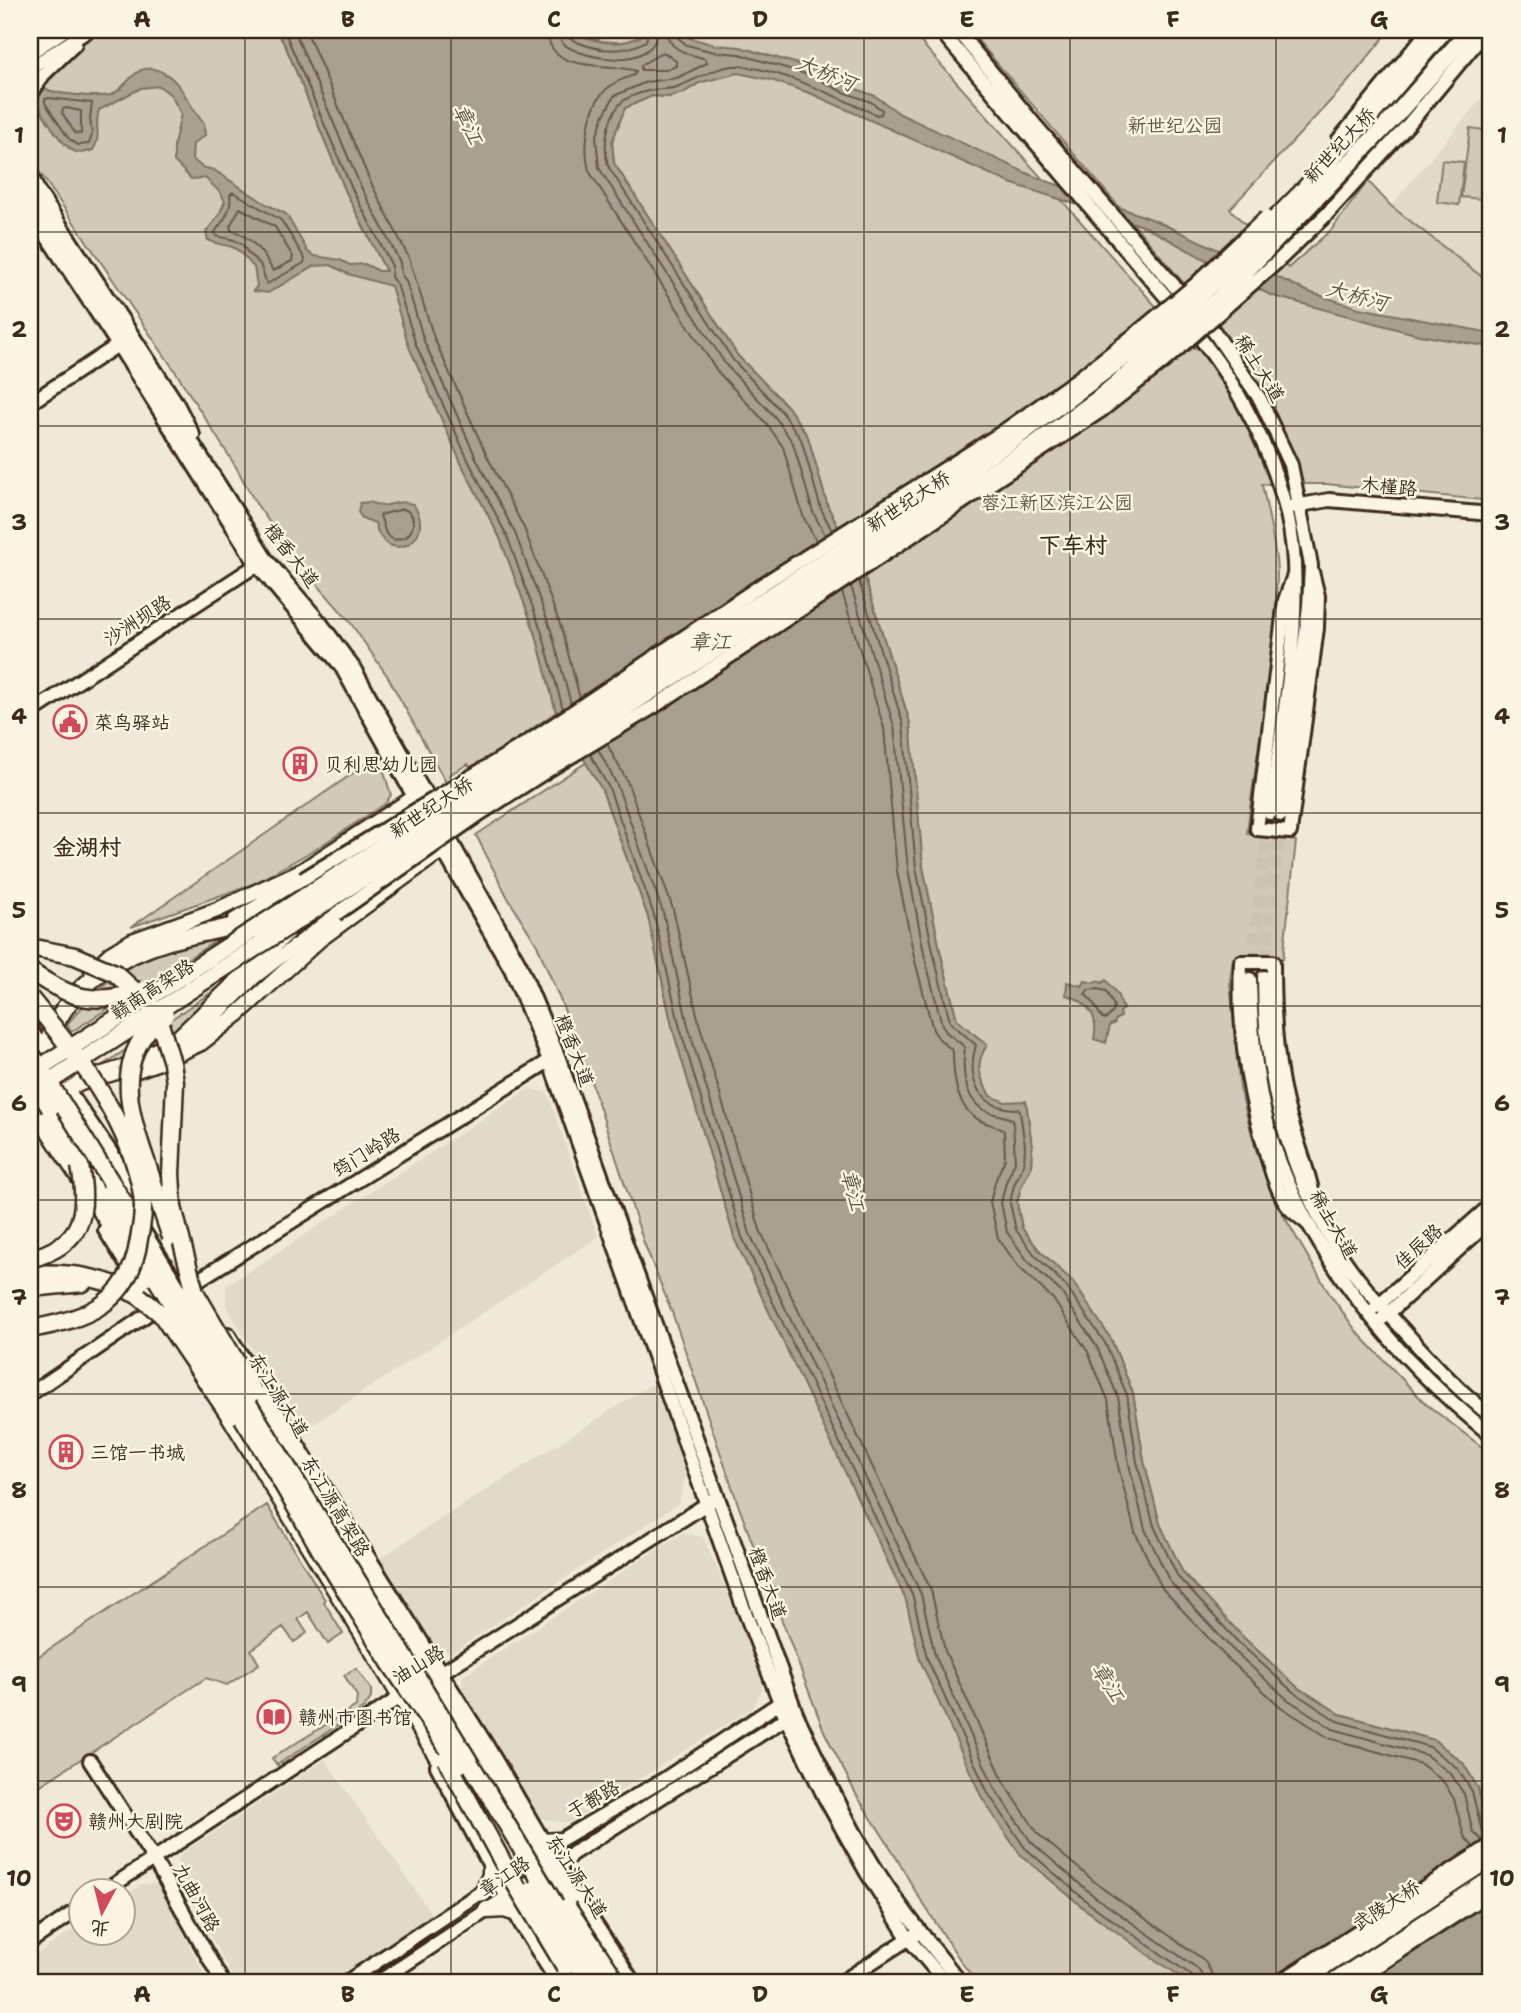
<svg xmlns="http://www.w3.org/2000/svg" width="1521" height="2013" viewBox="0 0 1521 2013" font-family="'Shantell Sans','LXGW WenKai TC',sans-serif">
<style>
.built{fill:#e1d9c9}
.green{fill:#d2c9ba;stroke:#867a6c;stroke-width:2}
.water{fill:#aaa091;stroke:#7e7163;stroke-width:2}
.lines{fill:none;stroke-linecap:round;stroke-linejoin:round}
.shore{stroke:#67594c;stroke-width:2}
.secondary-tunnel{stroke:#ccc3b4;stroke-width:12;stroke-dasharray:12 6;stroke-linecap:butt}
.tertiary-casing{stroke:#3b2a1e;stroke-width:18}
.secondary-casing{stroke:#3b2a1e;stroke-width:18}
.primary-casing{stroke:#3b2a1e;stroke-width:19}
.trunk-casing{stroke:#3b2a1e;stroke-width:21}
.tertiary{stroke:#fcf5e5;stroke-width:12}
.secondary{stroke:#fcf5e5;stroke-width:12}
.primary{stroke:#fcf5e5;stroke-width:14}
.trunk{stroke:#fcf5e5;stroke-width:16}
.tertiary-bridge-casing{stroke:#3b2a1e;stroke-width:18;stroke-linecap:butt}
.trunk-bridge-casing{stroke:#3b2a1e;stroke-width:21;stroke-linecap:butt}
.tertiary-bridge{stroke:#fcf5e5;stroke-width:12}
.trunk-bridge{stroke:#fcf5e5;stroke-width:16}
.grid{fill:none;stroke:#3b2a1e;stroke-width:2;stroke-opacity:0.55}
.labels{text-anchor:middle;stroke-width:5;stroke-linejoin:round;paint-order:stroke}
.park-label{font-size:19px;fill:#615245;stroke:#fcf5e5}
.street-label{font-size:19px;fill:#3b2a1e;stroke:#fcf5e5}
.poi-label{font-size:19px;fill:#3b2a1e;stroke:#fcf5e5;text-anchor:start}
.water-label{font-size:21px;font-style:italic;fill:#625346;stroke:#fcf5e5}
.quarter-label{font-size:23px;font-weight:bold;fill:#3b2a1e;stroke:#fcf5e5}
.neatline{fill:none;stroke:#3b2a1e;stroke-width:2.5}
.grid-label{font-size:23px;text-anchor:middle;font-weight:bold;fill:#3b2a1e}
</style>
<rect width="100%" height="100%" fill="#f0e9d9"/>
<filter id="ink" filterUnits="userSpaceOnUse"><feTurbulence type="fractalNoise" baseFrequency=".0143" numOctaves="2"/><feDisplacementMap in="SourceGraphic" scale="14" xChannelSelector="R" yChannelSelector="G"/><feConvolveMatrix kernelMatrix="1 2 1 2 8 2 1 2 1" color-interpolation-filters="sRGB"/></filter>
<g filter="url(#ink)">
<path class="built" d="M1491,87v197l-100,-78z
M530,1088l18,6 50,143 -296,195 -76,-126v-20z
M655,1382l31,91 -7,30 -228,150 -18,-5 -56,-88z
M682,1533l21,4 21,47 39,102 -9,21 -185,116 -32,-5 -76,-124 2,-18z
M325,1760l108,156 -107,67h-90l-58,-107 1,-21z
M142,1884h18l48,99h-178v-24l50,-34v7h42l1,-35z"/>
<path class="green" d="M30,30h246l10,17 60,145 40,79 76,194 38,73 36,97 20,77 -83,58 -5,-6 -19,11 5,11 -5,2 -61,-111 -38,-55 -53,-61 -42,-59 -19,-35 -61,-96 -145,-213z
M568,30h342l284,319 26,-23 -251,-296h421l-43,53 -117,126 58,59 43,-38 37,-49 23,25 100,78v217l-165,-17h-64c5,27 15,64 15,90 -1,87 -21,173 -30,260l49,7 -13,118 -50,-1 -3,24 10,107 16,61 18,49 55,94 28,39 69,72 65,50v376l-4,-5 -9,-37 -15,-25 -29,-23 -94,-26 -44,-28 -53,-49 -60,-64 -23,-49 -16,-63 -11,-68 -22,-54 -38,-57 -34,-32 -17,-22 -5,-25 4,-16 10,-20 1,-21 -6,-44h-21l-15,-6c-11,-20 -16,-31 -3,-51l-30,-25 -16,-65 -18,-88 -13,-144 -45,-145 -37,-71 -20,-70 -20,-30 -50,-51 -124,-193 -2,-21 13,-34 27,-12 16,1 15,-4 16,-10 -72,-40 -25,-2 -18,-4z
M1470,128l21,3v69l-30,-3z
M1442,160l22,2 -5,43 -22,-3z
M375,758l9,14 7,23 -6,9 -71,46 -61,34 -122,43z
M587,762l15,28 46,127 25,113 62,210 171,360 14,60 79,164 21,30 65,55 106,74h-214l-15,-20 -45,-69 -25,-44 -35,-54 -33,-65 -84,-221 -68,-198 -28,-69 -54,-165 -28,-74 -25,-59 -29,-47 -32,-63z
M230,932l-159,100 -4,-8c18,-20 36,-41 59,-57 30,-21 69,-27 104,-35z
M237,975c-45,46 -78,81 -143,96z
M267,1505l58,95 -1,2 19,32 -15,10 -20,-32 -10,7 9,14 -13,9 -11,-15 -32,23 8,14 -32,21 -21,-7 -176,114v-130z
M356,1668l15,21v9l-7,10 -87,57 -5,-7 84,-52 1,-10 -13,-21z"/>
<path class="water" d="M276,30h292c24,11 48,19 73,6l1,-6h37l11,8 25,7 25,2 75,22 28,15 32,12 25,18 133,62 121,44 155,72 50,16 132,25v14l-72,-12 -149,-40 -124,-68 -136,-44 -198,-89 -41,-14 -33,-7 -39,10 -16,10 -15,4 -16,-1 -27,12 -13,34 2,21 124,193 50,51 20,30 20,70 37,71 45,145 13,144 18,88 16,65 30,25c-13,20 -8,31 3,51l15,6 21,-1 6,45 -1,21 -10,20 -4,16 5,25 17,22 34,32 38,57 22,54 11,68 16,63 23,49 60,64 53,49 44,28 94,26 29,23 15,25 9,37 4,5v153h-300l-37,-24 -69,-50 -65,-55 -21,-30 -18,-28 -61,-136 -14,-60 -171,-360 -62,-210 -25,-113 -46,-127 -46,-78 -20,-77 -36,-97 -38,-73 -53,-118 -18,-61 -43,-12 -17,-9 -17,1 -46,27 -15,-2 4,-5 -3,-19c-6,-5 -14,-18 -22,-20 -10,-3 -14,-2 -24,-7l-2,-8 13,-17 6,-14 -5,-9 -15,-14 -14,1 -17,-18v-16l7,-31 -10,-19 -12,-9 -18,2 -42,22c-5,15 3,27 -6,40 -6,2 -11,4 -17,2 -17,-6 -36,-45 -46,-60l1,-10c8,2 12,7 20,9 9,3 49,7 59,4 18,-4 24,-39 54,-22 19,10 25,35 40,50l1,12 -12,9 -1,15 10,8 12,3 52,34 20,10 22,38 7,4 25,4 10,5 15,-1 14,7h7l-40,-79 -60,-145z
M369,502l13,4 20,-4 11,2c26,35 -27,66 -38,19l-13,-5 -4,-6 2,-9z
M1106,980l11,14 6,15 -3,3 1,5 -5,2 -2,5 -4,1 -4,18 -12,-4c5,-23 -6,-38 -28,-44l1,-13 15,4 3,-5 8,2 5,-2 4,2z"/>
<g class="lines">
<path class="shore" d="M284,30l68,159 40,77 -1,11 6,7 19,61 53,117 38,74 35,97 21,76
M294,30l66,155 40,77 1,12 5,7 18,60 52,117 39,75 36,97 20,74
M306,30l64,151 39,77 25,80 52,116 38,74 37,99 19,71
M547,30c2,46 62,31 89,41l-2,4c-8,3 -18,6 -25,12 -22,17 -26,60 -20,84l128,200 50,53 16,23 20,69 13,25
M558,30l4,13c22,18 93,28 96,-13
M567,30l2,8c24,13 53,17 77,3l3,-11
M666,30c2,21 23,24 40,29l1,4 -30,15 -31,4 -32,14 -10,19 -8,23 3,30 127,197 49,52 18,26 20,69 12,23
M675,30l2,7 10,8 27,7 25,2 73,22 29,15 30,11 11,8 -1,4 -4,1c-39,-17 -94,-45 -137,-49 -19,-2 -44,14 -61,20 -10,5 -21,1 -31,5 -9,2 -24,7 -29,14 -13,17 -16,41 -11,61l125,194 49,52 19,27 20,70 11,22
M663,52l13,9v5l-11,4h-24v-5z
M49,98l43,5 -2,15 2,17 -3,9 -11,1 -9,-6 -24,-36v-4z
M66,108l15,3v23l-6,-1 -13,-20 1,-4z
M233,192l48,28 24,39 -1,4 -37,21 -7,-20 -12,-11 -5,-8 -9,-5 -18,-4 -1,-4c8,-11 18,-23 15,-37z
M240,208l35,19 18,30 -1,4 -19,10c-9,-18 -23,-35 -42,-41l-1,-4z
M403,509c14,4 12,20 3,28l-12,3 -8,-6 -6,-19z
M859,581l44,143 13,144 18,88 16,66 26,23c-10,34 2,64 42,64l2,3 5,34 -1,18 -10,21 -4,18 6,27 18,24 33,33 38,56 22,52 10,67 17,64 24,51 60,65 54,49 45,30 93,26 27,21 15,23 9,37 5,5h5
M851,586l43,140 14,143 17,89 17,67 4,7 19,15c-3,20 -2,49 17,62 10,6 23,6 31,11l2,42 -9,20 -5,21 6,29 20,28 34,32 36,55 21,50 11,67 16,65 25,53 62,67 55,50 46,30 93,26 25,19 13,20 9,38 10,9
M842,592l42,136 13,143 18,90 18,69 6,9 14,12c0,23 2,56 26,69 8,4 18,6 25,11l1,28 -9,20 -6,23 8,36 20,28 35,33 35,53 20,48 10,66 17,66 27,56 63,68 56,51 48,31 92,26 22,17 11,18 10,37 9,11
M607,744l20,37 46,128 26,114 61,207 171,360 14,61 60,133 34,51 63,53 102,72 7,12 2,11
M598,749l19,36 46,127 25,114 62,208 171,360 14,61 60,134 36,53 64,55 102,71 5,7 1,8
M590,754l19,34 45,127 26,113 62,209 171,360 14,61 61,135 37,55 65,56 101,71 3,8
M1098,989l8,2 8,15 -1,6 -7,7 -4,-1 -10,-17 -7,-7 3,-4z"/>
<path class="secondary-tunnel" d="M1264,977l17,-162
M1250,979l20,-166"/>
<defs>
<path id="tertiary" d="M30,41l26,-11
M30,96l13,-21 32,-31
M30,173l8,18 138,211 17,33
M30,403l97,-64
M1290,507l39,-7 162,14
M1294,575l-9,25 -28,229 33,3 27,-204 1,-32 -6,-24
M30,713l234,-153
M234,920l69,-41
M30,1028l18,30
M173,1050l24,-16 58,-57 81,-63
M61,1080l49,71 76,118
M1308,1224c-7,-7 -19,-13 -23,-22 -11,-18 -16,-40 -22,-60 -17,-62 -25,-116 -22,-180h32c0,47 2,90 12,136 8,35 23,69 30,105
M105,1230l44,71
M195,1282l362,-226
M228,1334l258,410 79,134 69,105
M30,1394l131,-89
M433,1678l280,-178
M90,1761l63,97 70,125
M437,1766l85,160 36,57
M106,1890l302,-198
M30,1942l50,-34
M840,1983l76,-49
M1278,1983l213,-138
M1352,1983l139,-91"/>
<path id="secondary" d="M940,30l237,280
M957,30l79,96 153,177
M30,53l35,-23
M30,68l59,-38
M30,191l97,148 139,220 54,63 33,45 75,132
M30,211l88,134 139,220 84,101 77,138
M1201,317l14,16 45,66 31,66 20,100 -2,41 -7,60 -21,149
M1191,327c52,62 99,154 103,236 4,84 -13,168 -24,250
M448,836l72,129 38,91 238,657c24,52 48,104 78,153 26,42 57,79 87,117
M440,845l71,124 38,91 193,544 44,114 39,80 42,75 41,65 38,45
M1264,977c0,100 22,190 75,275 19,30 44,56 68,82 28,31 52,57 84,82
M1250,979c1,55 6,111 23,164 39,116 124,217 218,292
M1376,1307l115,-102
M1383,1318l108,-98
M550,1846l113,-66 124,-82
M561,1861l230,-146
M345,1983l190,-127
M377,1983l163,-108"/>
<path id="primary" d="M92,971l18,-17 22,-13 85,-31 86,-40 121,-79
M126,1074l36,-13 39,-18 37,-29 82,-75 112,-82 20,-12
M30,1103l140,216
M249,1383l95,155 136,212 50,90 50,76
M224,1408l223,366
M552,1958l15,25
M1301,1983l190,-124
M1331,1983l160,-105"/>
<path id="trunk" d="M41,1060c7,-17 12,-34 22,-49 26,-40 77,-64 122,-74 30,-7 59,-11 88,-25
M58,1089l71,-22 49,-28 74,-71 35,-37
M50,1108l107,172
M111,1182l57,92
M30,1274c40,-2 74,3 109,22
M30,1288l53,-5
M530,1840l13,2 14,-1
M561,1889c-7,-12 -5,-24 6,-32
M483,1893l8,-18v-19
M487,1910l17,-1 22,7"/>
</defs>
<use href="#tertiary" class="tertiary-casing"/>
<use href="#secondary" class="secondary-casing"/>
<use href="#primary" class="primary-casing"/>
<use href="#trunk" class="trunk-casing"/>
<use href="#tertiary" class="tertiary"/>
<use href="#secondary" class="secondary"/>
<use href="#primary" class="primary"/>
<use href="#trunk" class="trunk"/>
<defs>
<path id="tertiary-bridge" d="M1336,143l93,-113
M303,879l228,-139 235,-158 235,-149 78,-55 59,-46 57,-47 71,-68
M336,914l142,-99 72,-46 105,-63 447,-296 60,-47 115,-101 49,-47 82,-90 79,-95"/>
<path id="trunk-bridge" d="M30,947l45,9 40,17 35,32 11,22 11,36 3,19 -4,92 2,33 9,36 13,49 59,100
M30,971c42,29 65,35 114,19
M30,998c42,51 85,103 105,167 4,13 8,27 8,42 0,10 -2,22 -4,32 -9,64 -51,80 -109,90
M165,1015c-7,6 -15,12 -20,19 -30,41 -12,88 2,130 8,24 15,49 24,73
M30,1052l81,130
M30,1074l984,-635 131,-98 59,-50 95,-96 82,-91 63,-74
M33,1080l17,28
M30,1094l749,-486 245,-156 73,-52 119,-98 180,-187 74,-85
M30,1259c52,-14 59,-44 50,-93
M168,1274l299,484 135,225
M157,1280l110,177 54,94 69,112 69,102
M139,1296l22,18 69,102
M446,1759l61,111 58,97
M532,1890l55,93
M567,1907l51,76"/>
</defs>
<use href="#tertiary-bridge" class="tertiary-bridge-casing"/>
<use href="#trunk-bridge" class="trunk-bridge-casing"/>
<use href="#tertiary-bridge" class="tertiary-bridge"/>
<use href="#trunk-bridge" class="trunk-bridge"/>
</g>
</g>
<path class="grid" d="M245,30v1953M451,30v1953M657,30v1953M864,30v1953M1070,30v1953M1276,30v1953M30,232h1461M30,426h1461M30,619h1461M30,813h1461M30,1006h1461M30,1200h1461M30,1394h1461M30,1587h1461M30,1781h1461"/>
<defs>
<symbol id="civic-ring" viewBox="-11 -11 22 22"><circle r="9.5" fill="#fcf5e5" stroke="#d1495b" stroke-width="1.5"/><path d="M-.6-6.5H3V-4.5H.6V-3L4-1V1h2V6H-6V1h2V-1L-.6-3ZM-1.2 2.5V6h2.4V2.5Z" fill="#d1495b"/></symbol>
<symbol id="building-ring" viewBox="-11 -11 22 22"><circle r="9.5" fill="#fcf5e5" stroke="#d1495b" stroke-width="1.5"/><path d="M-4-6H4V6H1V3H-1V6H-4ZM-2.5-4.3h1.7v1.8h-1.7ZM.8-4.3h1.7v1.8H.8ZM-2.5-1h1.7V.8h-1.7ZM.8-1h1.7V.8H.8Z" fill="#d1495b"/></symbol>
<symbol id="library-ring" viewBox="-11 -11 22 22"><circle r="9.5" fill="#fcf5e5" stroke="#d1495b" stroke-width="1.5"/><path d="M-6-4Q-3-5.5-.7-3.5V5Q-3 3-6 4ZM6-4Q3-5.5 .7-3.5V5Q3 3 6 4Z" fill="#d1495b"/></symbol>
<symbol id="theatre-ring" viewBox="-11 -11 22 22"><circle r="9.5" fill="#fcf5e5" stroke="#d1495b" stroke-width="1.5"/><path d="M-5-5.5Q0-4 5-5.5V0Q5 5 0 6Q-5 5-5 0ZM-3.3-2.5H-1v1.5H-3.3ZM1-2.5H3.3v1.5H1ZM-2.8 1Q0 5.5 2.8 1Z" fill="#d1495b"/></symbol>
</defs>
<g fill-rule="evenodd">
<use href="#civic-ring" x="51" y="703" width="38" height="38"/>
<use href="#building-ring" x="281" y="745" width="38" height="38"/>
<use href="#building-ring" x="47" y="1433" width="38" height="38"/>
<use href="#library-ring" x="255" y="1698" width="38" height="38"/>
<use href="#theatre-ring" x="45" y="1802" width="38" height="38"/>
</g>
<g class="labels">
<g class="park-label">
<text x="1175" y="132">新世纪公园</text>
<text x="1057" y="509">蓉江新区滨江公园</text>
</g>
<g class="street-label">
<text transform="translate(1339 145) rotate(-47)" y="7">新世纪大桥</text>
<text transform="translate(1260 368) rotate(58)" y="7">稀土大道</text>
<text transform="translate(1389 486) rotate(5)" y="7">木槿路</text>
<text transform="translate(908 501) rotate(-33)" y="7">新世纪大桥</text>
<text transform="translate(292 555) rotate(52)" y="7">橙香大道</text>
<text transform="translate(137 620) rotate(-33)" y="7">沙洲坝路</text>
<text transform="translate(431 807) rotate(-33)" y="7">新世纪大桥</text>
<text transform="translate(152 989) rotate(-33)" y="7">赣南高架路</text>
<text transform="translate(575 1050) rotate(69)" y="7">橙香大道</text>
<text transform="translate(366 1152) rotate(-32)" y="7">筠门岭路</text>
<text transform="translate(1334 1224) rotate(60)" y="7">稀土大道</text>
<text transform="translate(1418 1246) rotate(-42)" y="7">佳辰路</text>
<text transform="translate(279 1395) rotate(58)" y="7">东江源大道</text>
<text transform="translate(336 1506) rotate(59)" y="7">东江源高架路</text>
<text transform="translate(768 1583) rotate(70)" y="7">橙香大道</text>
<text transform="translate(418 1664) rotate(-31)" y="7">油山路</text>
<text transform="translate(593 1799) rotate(-30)" y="7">于都路</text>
<text transform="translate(504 1876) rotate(-34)" y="7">章江路</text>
<text transform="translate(577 1876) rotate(57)" y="7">东江源大道</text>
<text transform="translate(197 1897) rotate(61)" y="7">九曲河路</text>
<text transform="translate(1386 1905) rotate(-33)" y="7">武陵大桥</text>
</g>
<g class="poi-label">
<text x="94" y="729">菜鸟驿站</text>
<text x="324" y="771">贝利思幼儿园</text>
<text x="90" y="1459">三馆一书城</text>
<text x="298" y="1724">赣州市图书馆</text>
<text x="88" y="1828">赣州大剧院</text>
</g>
<g class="water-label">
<text transform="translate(826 73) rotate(23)" y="7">大桥河</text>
<text transform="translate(468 124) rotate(65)" y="7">章江</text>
<text transform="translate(1357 296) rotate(15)" y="7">大桥河</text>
<text x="710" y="649">章江</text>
<text transform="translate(853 1190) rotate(76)" y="7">章江</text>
<text transform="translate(1108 1682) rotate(58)" y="7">章江</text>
</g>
<g class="quarter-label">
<text x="1073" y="553">下车村</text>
<text x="87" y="855">金湖村</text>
</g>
</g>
<rect width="1521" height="2013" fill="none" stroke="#fcf5e5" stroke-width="77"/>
<g transform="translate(102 1912) rotate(187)"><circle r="33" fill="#fcf5e5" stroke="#afa495" stroke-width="2"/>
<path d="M0-5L12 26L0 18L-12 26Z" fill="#d1495b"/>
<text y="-10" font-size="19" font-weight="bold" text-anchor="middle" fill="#3b2a1e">北</text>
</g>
<rect x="38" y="38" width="1444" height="1936" class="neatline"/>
<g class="grid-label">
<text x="142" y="27">A</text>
<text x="348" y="27">B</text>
<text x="554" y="27">C</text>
<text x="760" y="27">D</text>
<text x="967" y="27">E</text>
<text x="1173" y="27">F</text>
<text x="1379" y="27">G</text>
<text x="19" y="143">1</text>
<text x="1502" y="143">1</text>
<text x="19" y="337">2</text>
<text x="1502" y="337">2</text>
<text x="19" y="530">3</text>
<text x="1502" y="530">3</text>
<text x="19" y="724">4</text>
<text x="1502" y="724">4</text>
<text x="19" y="918">5</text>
<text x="1502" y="918">5</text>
<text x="19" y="1111">6</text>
<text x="1502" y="1111">6</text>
<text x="19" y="1305">7</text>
<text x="1502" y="1305">7</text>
<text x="19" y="1498">8</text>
<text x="1502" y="1498">8</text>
<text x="19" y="1692">9</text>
<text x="1502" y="1692">9</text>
<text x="19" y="1886">10</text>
<text x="1502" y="1886">10</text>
<text x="142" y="2002">A</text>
<text x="348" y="2002">B</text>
<text x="554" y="2002">C</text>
<text x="760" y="2002">D</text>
<text x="967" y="2002">E</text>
<text x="1173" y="2002">F</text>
<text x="1379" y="2002">G</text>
</g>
</svg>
